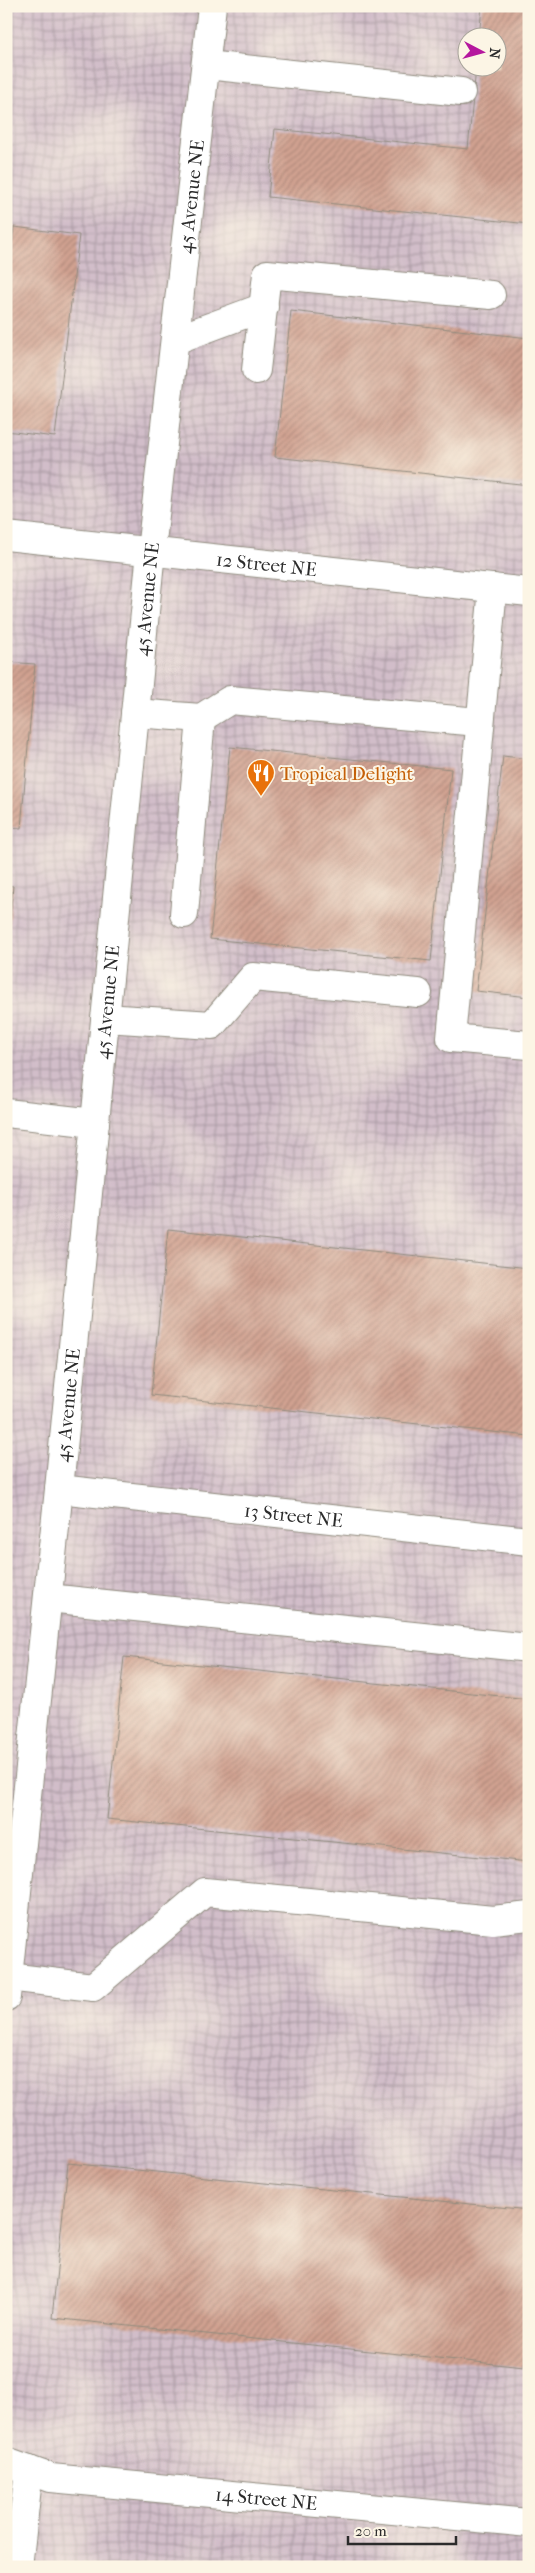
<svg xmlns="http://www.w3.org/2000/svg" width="535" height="2573" viewBox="0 0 535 2573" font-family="'IM FELL French Canon',serif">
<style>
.industrial{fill:url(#industrial-grid);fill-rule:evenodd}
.building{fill:url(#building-hatch)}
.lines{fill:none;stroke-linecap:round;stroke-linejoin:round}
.minor-casing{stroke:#8f8a7d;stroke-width:30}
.minor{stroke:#fff;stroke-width:28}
.labels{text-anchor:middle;stroke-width:4;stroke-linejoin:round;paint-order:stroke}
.street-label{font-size:19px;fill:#2b2b2b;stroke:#fcf5e5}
.food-label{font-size:19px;fill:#c56008;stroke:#fcf5e5;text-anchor:start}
</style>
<defs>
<pattern id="industrial-grid" width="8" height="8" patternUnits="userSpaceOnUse" patternTransform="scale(1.25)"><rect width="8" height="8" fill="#d1bdc9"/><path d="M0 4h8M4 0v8" fill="none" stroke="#aa9aa3"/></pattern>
<pattern id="building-hatch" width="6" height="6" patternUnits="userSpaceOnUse" patternTransform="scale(1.25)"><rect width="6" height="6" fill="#d1a291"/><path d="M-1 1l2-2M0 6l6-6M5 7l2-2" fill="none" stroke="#aa8477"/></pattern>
</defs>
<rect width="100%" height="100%" fill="#fcf5e5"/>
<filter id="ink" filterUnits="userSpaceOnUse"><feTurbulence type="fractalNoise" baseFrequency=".02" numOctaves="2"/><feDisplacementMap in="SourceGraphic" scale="10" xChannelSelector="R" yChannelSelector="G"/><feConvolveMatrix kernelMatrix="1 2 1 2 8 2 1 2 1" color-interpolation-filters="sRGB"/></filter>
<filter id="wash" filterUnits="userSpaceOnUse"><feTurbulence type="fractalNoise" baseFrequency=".0096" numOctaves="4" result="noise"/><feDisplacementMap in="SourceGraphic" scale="20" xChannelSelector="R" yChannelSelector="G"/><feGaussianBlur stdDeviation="1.12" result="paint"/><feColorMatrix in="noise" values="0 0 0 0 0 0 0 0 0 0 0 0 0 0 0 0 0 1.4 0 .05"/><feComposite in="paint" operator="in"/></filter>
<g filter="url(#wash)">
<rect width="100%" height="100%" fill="#f3e9cf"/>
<path class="industrial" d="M6,6h523v2561h-523zM468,38h30v30h-30z"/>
<g id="blocks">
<path class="building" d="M482,6h47v218l-261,-27 7,-68 193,20 8,-81h22v-30h-19z
M14,227l65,8 -24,202 -49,-6v-143z
M291,311l238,27v147l-254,-28z
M6,662l29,2 -14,164 -15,-1z
M230,747l221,22 -20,192 -221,-22z
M503,756l26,3v238l-53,-6z
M6,885l7,1 -5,53 -2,-1z
M168,1229l361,39v168l-378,-41z
M124,1657l405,42v163l-422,-43z
M68,2163l461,47v108l-5,49 -472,-49z"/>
</g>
</g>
<g filter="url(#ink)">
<use href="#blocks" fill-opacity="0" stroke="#8f8a7d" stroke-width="1"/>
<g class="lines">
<defs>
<g id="minor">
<path d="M206,65l255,27"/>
<path d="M175,340l89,-33"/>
<path d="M256,370l11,-96 224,21"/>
<path id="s1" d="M6,536l523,56"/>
<path d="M493,588l-42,450 78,7"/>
<path d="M135,713l66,5 29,-18 249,22"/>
<path d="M184,914l17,-196"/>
<path d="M105,1018l107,7 41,-48 165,16"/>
<path d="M6,1113l89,10"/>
<path id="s2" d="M59,1489l470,52"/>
<path d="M48,1598l481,50"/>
<path d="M8,1977l85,10 112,-95 288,28 36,-4"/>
<path id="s3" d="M6,1997l53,-508 92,-938 61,-545"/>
<path id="s4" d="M6,2462l45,16 478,45"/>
<path d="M18,2567l11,-97"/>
</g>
</defs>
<use href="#minor" class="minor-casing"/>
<use href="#minor" class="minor"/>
</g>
</g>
<defs>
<symbol id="restaurant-pin" viewBox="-11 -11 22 30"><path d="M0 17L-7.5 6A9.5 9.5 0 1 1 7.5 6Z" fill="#e8710a" stroke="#fcf5e5"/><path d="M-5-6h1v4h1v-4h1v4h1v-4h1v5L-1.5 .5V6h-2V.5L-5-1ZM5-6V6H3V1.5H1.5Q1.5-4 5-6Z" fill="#fff"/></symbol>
</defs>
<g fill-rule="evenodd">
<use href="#restaurant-pin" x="245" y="757" width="32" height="43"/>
</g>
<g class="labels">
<g class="street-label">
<text dy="7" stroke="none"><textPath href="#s3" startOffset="1810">45 Avenue NE</textPath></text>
<text dy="7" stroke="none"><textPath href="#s1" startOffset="262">12 Street NE</textPath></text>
<text dy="7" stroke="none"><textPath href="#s3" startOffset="1405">45 Avenue NE</textPath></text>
<text dy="7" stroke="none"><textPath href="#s3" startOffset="1000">45 Avenue NE</textPath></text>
<text dy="7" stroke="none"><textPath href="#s3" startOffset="595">45 Avenue NE</textPath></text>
<text dy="7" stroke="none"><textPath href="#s2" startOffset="236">13 Street NE</textPath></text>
<text dy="7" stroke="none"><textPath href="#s4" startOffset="264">14 Street NE</textPath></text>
</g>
<g class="food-label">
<text x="280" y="780">Tropical Delight</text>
</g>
</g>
<rect width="535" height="2573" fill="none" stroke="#fcf5e5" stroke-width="25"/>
<g transform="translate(482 52) rotate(96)"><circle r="24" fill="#fcf5e5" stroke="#a8a49b"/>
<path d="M0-4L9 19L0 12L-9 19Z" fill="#b5179e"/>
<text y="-8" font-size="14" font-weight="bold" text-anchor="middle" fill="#2b2b2b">N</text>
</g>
<path d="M348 2536v8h108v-8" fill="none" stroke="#2b2b2b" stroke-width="2.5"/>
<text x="355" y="2536" font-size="15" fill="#2b2b2b" stroke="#fcf5e5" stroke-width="4" paint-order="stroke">20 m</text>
</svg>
